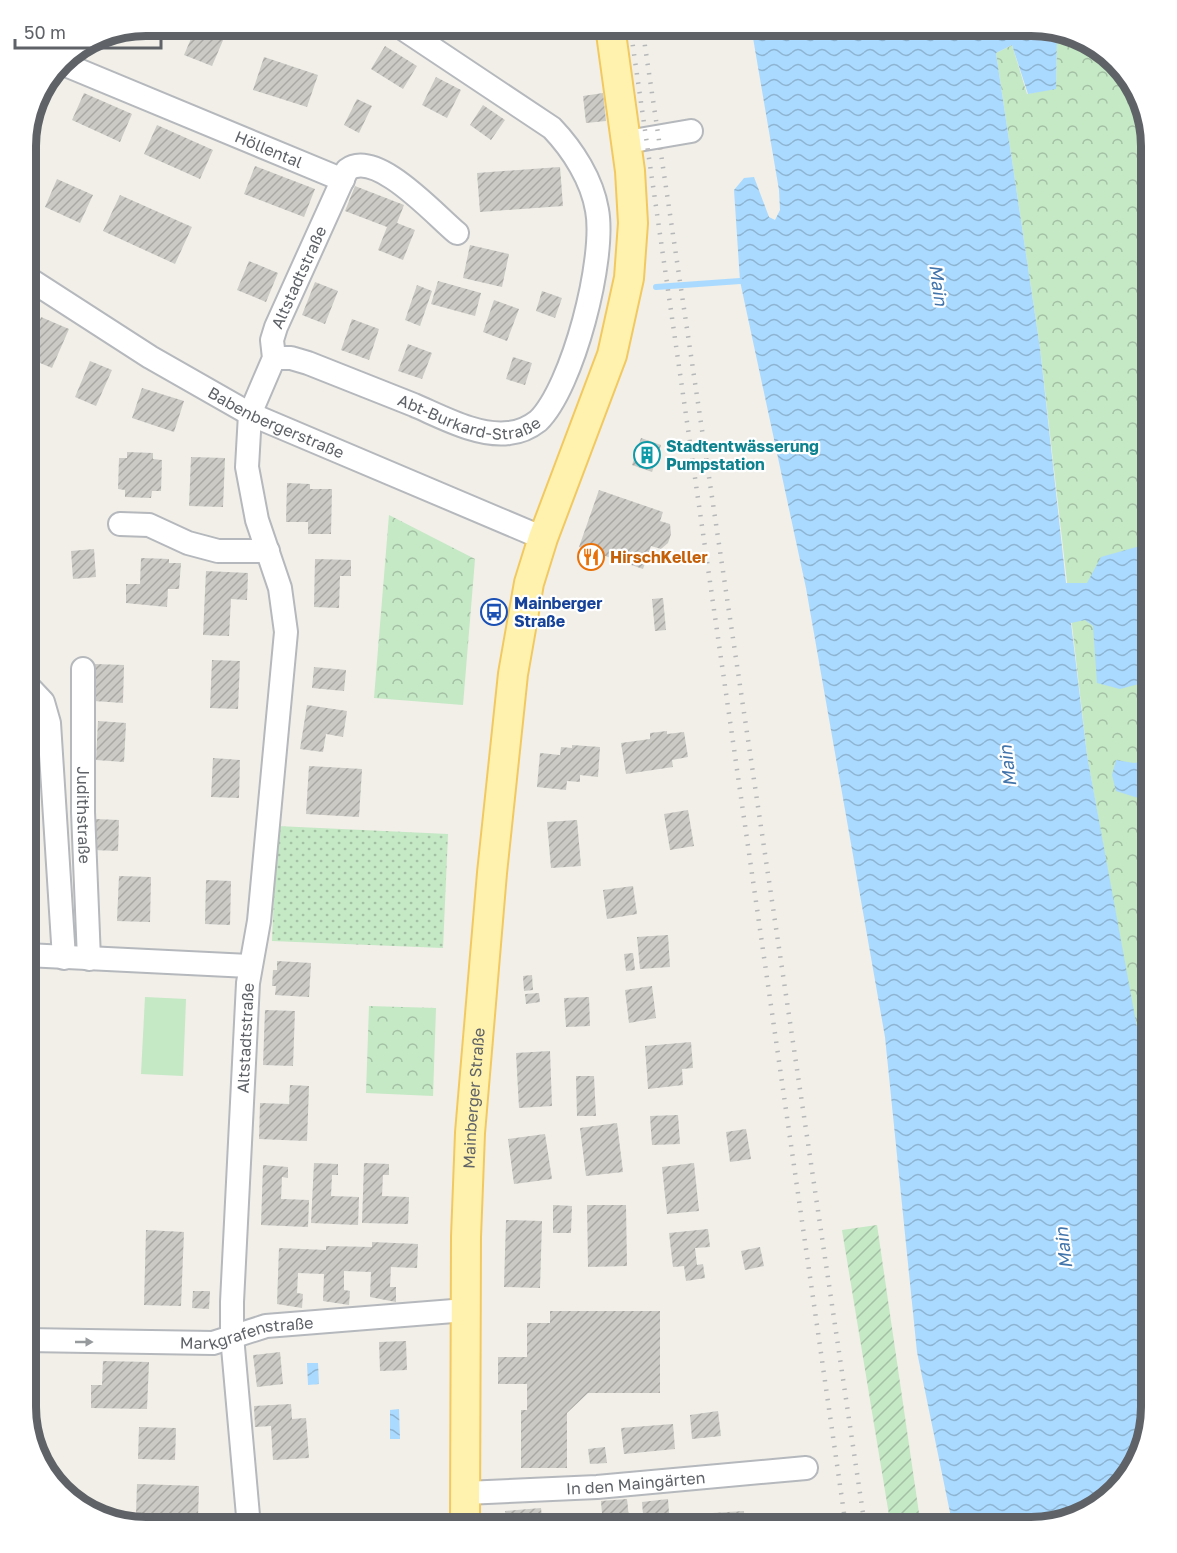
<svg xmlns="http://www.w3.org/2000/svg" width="1177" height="1553" viewBox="0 0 1177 1553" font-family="'Golos Text',sans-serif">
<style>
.grass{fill:url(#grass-dots)}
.forest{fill:url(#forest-crowns)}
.park{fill:#c5e8c5}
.garden{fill:url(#garden-furrows)}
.water{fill:url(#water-waves)}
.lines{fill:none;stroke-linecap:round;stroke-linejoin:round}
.stream{stroke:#aadaff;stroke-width:6}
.building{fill:url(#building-hatch)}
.minor-casing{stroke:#b5b8bc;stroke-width:26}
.major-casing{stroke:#f2c960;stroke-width:32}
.minor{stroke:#fff;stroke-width:22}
.major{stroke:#fff2af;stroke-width:28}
.rail{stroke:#b6b7b8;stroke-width:4.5;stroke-dasharray:1.5 8;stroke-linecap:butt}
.oneway{fill:#979a9d}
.labels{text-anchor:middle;stroke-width:4.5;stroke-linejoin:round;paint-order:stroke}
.street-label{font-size:16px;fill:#5f6368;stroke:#fff}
.culture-label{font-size:16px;font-weight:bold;fill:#0d838f;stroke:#fff;text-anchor:start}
.food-label{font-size:16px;font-weight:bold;fill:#c56008;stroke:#fff;text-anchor:start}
.transit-label{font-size:16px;font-weight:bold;fill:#164399;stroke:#fff;text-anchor:start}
.water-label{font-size:18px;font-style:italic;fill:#4174aa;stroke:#fff}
.rim{fill:none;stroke:#5f6368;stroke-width:8}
</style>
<defs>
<pattern id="grass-dots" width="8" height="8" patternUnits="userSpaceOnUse" patternTransform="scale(1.5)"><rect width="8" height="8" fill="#c5e8c5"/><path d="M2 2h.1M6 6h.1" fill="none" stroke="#a3c0a4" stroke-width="1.8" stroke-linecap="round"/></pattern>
<pattern id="forest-crowns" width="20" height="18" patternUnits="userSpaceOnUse" patternTransform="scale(1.5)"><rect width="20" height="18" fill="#c5e8c5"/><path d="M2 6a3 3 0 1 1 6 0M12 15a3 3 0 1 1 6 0" fill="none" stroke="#a3c0a4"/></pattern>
<pattern id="garden-furrows" width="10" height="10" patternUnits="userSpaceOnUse" patternTransform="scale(1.5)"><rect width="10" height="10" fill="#c5e8c5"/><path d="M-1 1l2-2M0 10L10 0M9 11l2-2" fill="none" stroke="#a3c0a4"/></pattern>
<pattern id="water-waves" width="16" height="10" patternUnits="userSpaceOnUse" patternTransform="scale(1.5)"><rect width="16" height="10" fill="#aadaff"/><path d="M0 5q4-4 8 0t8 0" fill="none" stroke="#8eb4d2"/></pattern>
<pattern id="building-hatch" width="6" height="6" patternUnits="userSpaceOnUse" patternTransform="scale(1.5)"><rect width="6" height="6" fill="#cccac5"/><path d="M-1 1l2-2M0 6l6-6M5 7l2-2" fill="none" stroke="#a9a8a4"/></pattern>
</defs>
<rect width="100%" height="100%" fill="#f1efe8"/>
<path class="grass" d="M277,826l171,8 -5,114 -171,-7z"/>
<path class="forest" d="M1061,33l30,9 40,38 20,67v966l-64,-358 -47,-407 -44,-295 16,-8 15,49 29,-6 1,-51z
M389,515l86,44 -12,146 -89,-7z
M369,1006l67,2 -3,88 -67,-3z"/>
<path class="park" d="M145,997l41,2 -3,77 -42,-2z"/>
<path class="garden" d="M877,1225l44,302h-30l-49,-297z"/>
<path class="water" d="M751,26h287l23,7 -4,4 -1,52 -28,5 -16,-49 -16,8 44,295 26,235h21l14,-26 46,-13 4,-3v40l-6,2 -7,21 13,41 -1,36 -30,8 -23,-6 -4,-57 -8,-6 -14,3 16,132 64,349v303l-16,60 -38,40 -66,20h-78l-36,-175 -32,-315 -79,-449 -66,-307 -6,-91 10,-12 10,-1 15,40 6,3 5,-10 -1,-20z
M1116,760l18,3 17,-3v42l-35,-11 -4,-16z
M307,1363h11l1,21 -11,1z
M399,1409l1,30h-10v-29z"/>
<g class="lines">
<path class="stream" d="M656,287l84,-6"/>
</g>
<path class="building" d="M323,26h26l-9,11z
M196,27l28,11 -12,28 -28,-11z
M385,46l32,20 -14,23 -32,-20z
M264,57l54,18 -11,32 -54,-17z
M436,77l25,13 -14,28 -25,-13z
M84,93l48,21 -12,28 -48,-22z
M603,93l3,28 -20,2 -3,-27z
M357,99l15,7 -13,27 -15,-8z
M483,105l22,15 -14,20 -21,-15z
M157,125l56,25 -13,29 -56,-25z
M26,166l10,4 -10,23z
M255,166l60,23 -11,28 -60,-23z
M560,167l3,39 -83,6 -3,-39z
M57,179l36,16 -13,28 -35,-16z
M355,186l49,19 -7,18 18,7 -12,30 -25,-10 9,-23 -42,-16z
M120,195l72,32 -17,37 -72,-33z
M470,245l39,9 -7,33 -39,-9z
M249,261l29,12 -12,29 -29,-12z
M438,281l43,12 -6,23 -44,-12z
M315,282l23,9 -13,33 -23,-9z
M417,285l15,6 -12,35 -15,-6z
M542,291l20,7 -7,20 -19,-7z
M494,300l25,9 -12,32 -24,-9z
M41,317l28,12 -17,39 -26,-11z
M352,319l27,10 -10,31 -28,-10z
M408,344l24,9 -10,26 -24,-8z
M513,357l19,6 -7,22 -19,-6z
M90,361l22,9 -16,36 -21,-9z
M142,388l42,13 -10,31 -42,-14z
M641,438l20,7 -9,27 -20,-7z
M127,452l26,1v6l9,1 -1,31h-9l-1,7 -26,-1v-7l-7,-1 1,-31h8z
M191,457l34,1 -2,49 -34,-1z
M287,483l23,1v5h22l-1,45h-23v-12h-22z
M599,490l64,22 -3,9 10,3 1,10 -3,9 -7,6 -10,-3 -8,23 -64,-22z
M94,549l2,28 -23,2 -2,-28z
M141,558l28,1v4h12l-2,26h-11l-1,18 -41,-4v-19h14z
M315,559l36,1v16h-11l-1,32 -25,-1z
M206,571l42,2 -1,27 -16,-1 -2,37 -26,-1z
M663,598l3,32 -11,1 -3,-32z
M212,660l28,1 -2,48 -28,-1z
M95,664l29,1 -1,38 -29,-2z
M314,667l32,3 -2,21 -32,-3z
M307,705l40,6 -4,26 -17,-3 -3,18 -23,-3z
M98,721l28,2 -2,39 -28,-2z
M667,731v3l17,-2 4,25 -16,3 1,7 -47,7 -5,-31 29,-4v-6z
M572,745l28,2 -2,30 -18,-2v7l-13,-1 -1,9 -29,-3 3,-34 20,2 1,-8 11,1z
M213,758l27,2 -1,38 -28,-1z
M309,766l53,3 -3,48 -53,-3z
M688,810l6,36 -24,4 -6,-36z
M95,819l24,1 -1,31 -25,-1z
M577,820l4,46 -30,2 -4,-46z
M29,821l6,104h-9v-103z
M119,876l32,1 -1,45 -33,-1z
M206,880l25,1 -1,44 -25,-1z
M633,886l4,28 -30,5 -4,-29z
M668,935l2,32 -30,2 -3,-32z
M633,953l2,17 -9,1 -2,-17z
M277,961l34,2 -2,34 -34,-2 1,-9h-4l1,-16h4z
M532,975l1,15 -9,1 -1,-15z
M652,986l4,32 -27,5 -4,-33z
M539,993l1,9 -14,2 -1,-10z
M589,997l1,29 -24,1 -2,-29z
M265,1010l30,1 -2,55 -30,-1z
M691,1042l2,26 -11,1 1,16 -35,4 -3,-43z
M550,1051l2,55 -33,2 -3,-55z
M576,1076h18l2,40h-19z
M290,1085l19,1 -2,55 -48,-2 1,-36 29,1z
M678,1115l2,29 -28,1 -2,-29z
M617,1123l6,49 -37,4 -6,-48z
M746,1129l5,30 -21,3 -4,-30z
M545,1134l7,45 -38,5 -6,-45z
M314,1163l24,1v11h-6l-1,21 28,1 -1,28 -47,-2z
M364,1163l25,1v11h-6l-1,21 27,1 -1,27 -46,-1z
M694,1163l5,48 -32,3 -5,-47z
M263,1165l25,2v11l-6,-1 -1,22 28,1 -1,27 -47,-2z
M553,1205l19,1 -1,27h-18z
M587,1205h39l1,61 -39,1z
M506,1220l36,1 -2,67 -36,-1z
M708,1229l2,18 -15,1 2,17 6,-1 2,14 -19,3 -2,-15 -11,1 -4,-34z
M146,1230l38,2 -3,74 -37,-1z
M372,1242l46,2 -1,24 -26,-1 -1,20h6v15l-26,-5 1,-25 -27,-1v19l6,1 -1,14 -26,-4 1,-27 -26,-1 -1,20 6,1 -1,14 -25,-4 2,-56 47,2v-4l46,1z
M760,1247l4,19 -19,4 -4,-19z
M193,1291h17l-1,18 -17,-1z
M26,1293h9v18h-9z
M550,1311h110v82h-72l-21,20v55h-46v-58h6v-26h-29v-27h29v-34h23z
M406,1341l1,29 -27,1 -1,-29z
M280,1352l3,32 -26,3 -4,-32z
M103,1361l46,1 -2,47 -56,-1v-23h11z
M291,1404l1,15 14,-1 3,40 -36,2 -2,-34 -16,1 -1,-21z
M718,1411l3,25 -29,3 -2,-24z
M673,1424l2,25 -51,5 -3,-26z
M139,1427l37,1 -1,32 -37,-1z
M605,1447l2,16 -17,1 -2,-15z
M137,1484l62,2 -1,31 -62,-2z
M627,1499l3,28h-27l-2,-26z
M668,1499l2,28h-26l-2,-25z
M541,1508l2,19h-36l-2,-16z
M744,1511l1,16h-32l-1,-14z"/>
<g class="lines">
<defs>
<g id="minor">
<path id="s1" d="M61,63l282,117"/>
<path d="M627,142l64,-11"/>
<path id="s2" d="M26,277l124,80 100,57 293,124"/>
<path id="s3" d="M274,358h17l17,5c35,14 71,28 106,42 28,12 64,32 95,28 11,-1 20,-5 29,-12 35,-34 68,-163 59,-211 -5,-30 -24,-60 -45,-82l-153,-102"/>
<path d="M120,524l29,1 39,18 30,8h50"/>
<path id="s4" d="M83,669v143l6,147"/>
<path d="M26,684l17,18 6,21 15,235"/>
<path d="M26,955l223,11"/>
<path id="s5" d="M26,1340l187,3 53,-17 200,-16"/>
<path id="s6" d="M465,1493l132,-6 209,-19"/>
<path id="s7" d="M249,1527l-17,-191v-34l16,-319 11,-62 27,-289 -6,-44 -23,-68 -10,-53 3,-53 24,-56 -2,-18 4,-13 71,-157c29,-22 88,45 110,63"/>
</g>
<g id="major">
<path id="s8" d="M465,1527l1,-290 4,-104 22,-260 21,-199 16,-91 14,-45 69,-183 17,-77 4,-55 -3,-52 -20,-145"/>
</g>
</defs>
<use href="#minor" class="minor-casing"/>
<use href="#major" class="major-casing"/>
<use href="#minor" class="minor"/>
<use href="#major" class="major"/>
<path class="rail" d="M630,26l216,1501
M642,26l223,1501"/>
</g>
<defs><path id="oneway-solid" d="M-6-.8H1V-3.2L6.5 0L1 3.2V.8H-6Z" transform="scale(1.5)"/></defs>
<use class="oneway" href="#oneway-solid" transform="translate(84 1342)"/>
<defs>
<symbol id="building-ring" viewBox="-11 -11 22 22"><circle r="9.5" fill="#fff" stroke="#0f9aa8" stroke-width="1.5"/><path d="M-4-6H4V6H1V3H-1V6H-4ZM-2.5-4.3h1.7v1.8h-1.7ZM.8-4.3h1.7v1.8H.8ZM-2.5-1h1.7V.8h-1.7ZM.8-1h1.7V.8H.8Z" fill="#0f9aa8"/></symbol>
<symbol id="restaurant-ring" viewBox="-11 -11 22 22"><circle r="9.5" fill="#fff" stroke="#e8710a" stroke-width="1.5"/><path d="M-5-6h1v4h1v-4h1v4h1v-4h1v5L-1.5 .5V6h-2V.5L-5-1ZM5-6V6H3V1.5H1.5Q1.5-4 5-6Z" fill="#e8710a"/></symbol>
<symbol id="bus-ring" viewBox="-11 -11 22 22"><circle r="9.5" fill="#fff" stroke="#1a4fb4" stroke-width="1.5"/><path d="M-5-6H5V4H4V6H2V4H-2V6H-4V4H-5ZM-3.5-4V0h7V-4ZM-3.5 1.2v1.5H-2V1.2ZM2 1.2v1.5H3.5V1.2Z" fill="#1a4fb4"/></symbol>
</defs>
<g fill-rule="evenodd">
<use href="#building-ring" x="632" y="440" width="30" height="30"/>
<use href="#restaurant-ring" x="576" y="542" width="30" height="30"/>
<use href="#bus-ring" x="479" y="597" width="30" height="30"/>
</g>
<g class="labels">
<g class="street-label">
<text dy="6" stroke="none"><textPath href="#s1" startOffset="225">Höllental</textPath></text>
<text dy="6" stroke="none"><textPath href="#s7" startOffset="1269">Altstadtstraße</textPath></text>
<text dy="6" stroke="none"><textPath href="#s3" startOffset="207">Abt-Burkard-Straße</textPath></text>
<text dy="6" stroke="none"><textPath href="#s2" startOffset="290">Babenbergerstraße</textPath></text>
<text dy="6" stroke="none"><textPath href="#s4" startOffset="146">Judithstraße</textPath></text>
<text dy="6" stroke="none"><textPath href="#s7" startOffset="490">Altstadtstraße</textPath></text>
<text dy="6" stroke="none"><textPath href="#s8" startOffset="429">Mainberger Straße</textPath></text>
<text dy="6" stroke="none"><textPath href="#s5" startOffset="222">Markgrafenstraße</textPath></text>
<text dy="6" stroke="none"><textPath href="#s6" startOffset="171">In den Maingärten</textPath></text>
</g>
<g class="culture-label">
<text x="666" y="452">Stadtentwässerung<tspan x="666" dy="18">Pumpstation</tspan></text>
</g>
<g class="food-label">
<text x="610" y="563">HirschKeller</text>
</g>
<g class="transit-label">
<text x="514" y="609">Mainberger<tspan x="514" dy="18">Straße</tspan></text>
</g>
<g class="water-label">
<text transform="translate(938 285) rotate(82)" y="6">Main</text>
<text transform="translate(1008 766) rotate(-97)" y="6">Main</text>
<text transform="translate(1064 1248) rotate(-97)" y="6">Main</text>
</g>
</g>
<path d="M0 0H1177V1553H0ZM146 36H1031A110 110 0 0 1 1141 146V1407A110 110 0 0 1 1031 1517H146A110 110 0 0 1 36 1407V146A110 110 0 0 1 146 36Z" fill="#fff" fill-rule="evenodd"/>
<path class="rim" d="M146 36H1031A110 110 0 0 1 1141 146V1407A110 110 0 0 1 1031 1517H146A110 110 0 0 1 36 1407V146A110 110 0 0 1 146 36Z"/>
<path d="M15 39v9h146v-9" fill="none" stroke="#5f6368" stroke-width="3"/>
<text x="24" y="39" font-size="18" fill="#5f6368" stroke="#ffffff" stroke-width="4.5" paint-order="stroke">50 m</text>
</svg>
